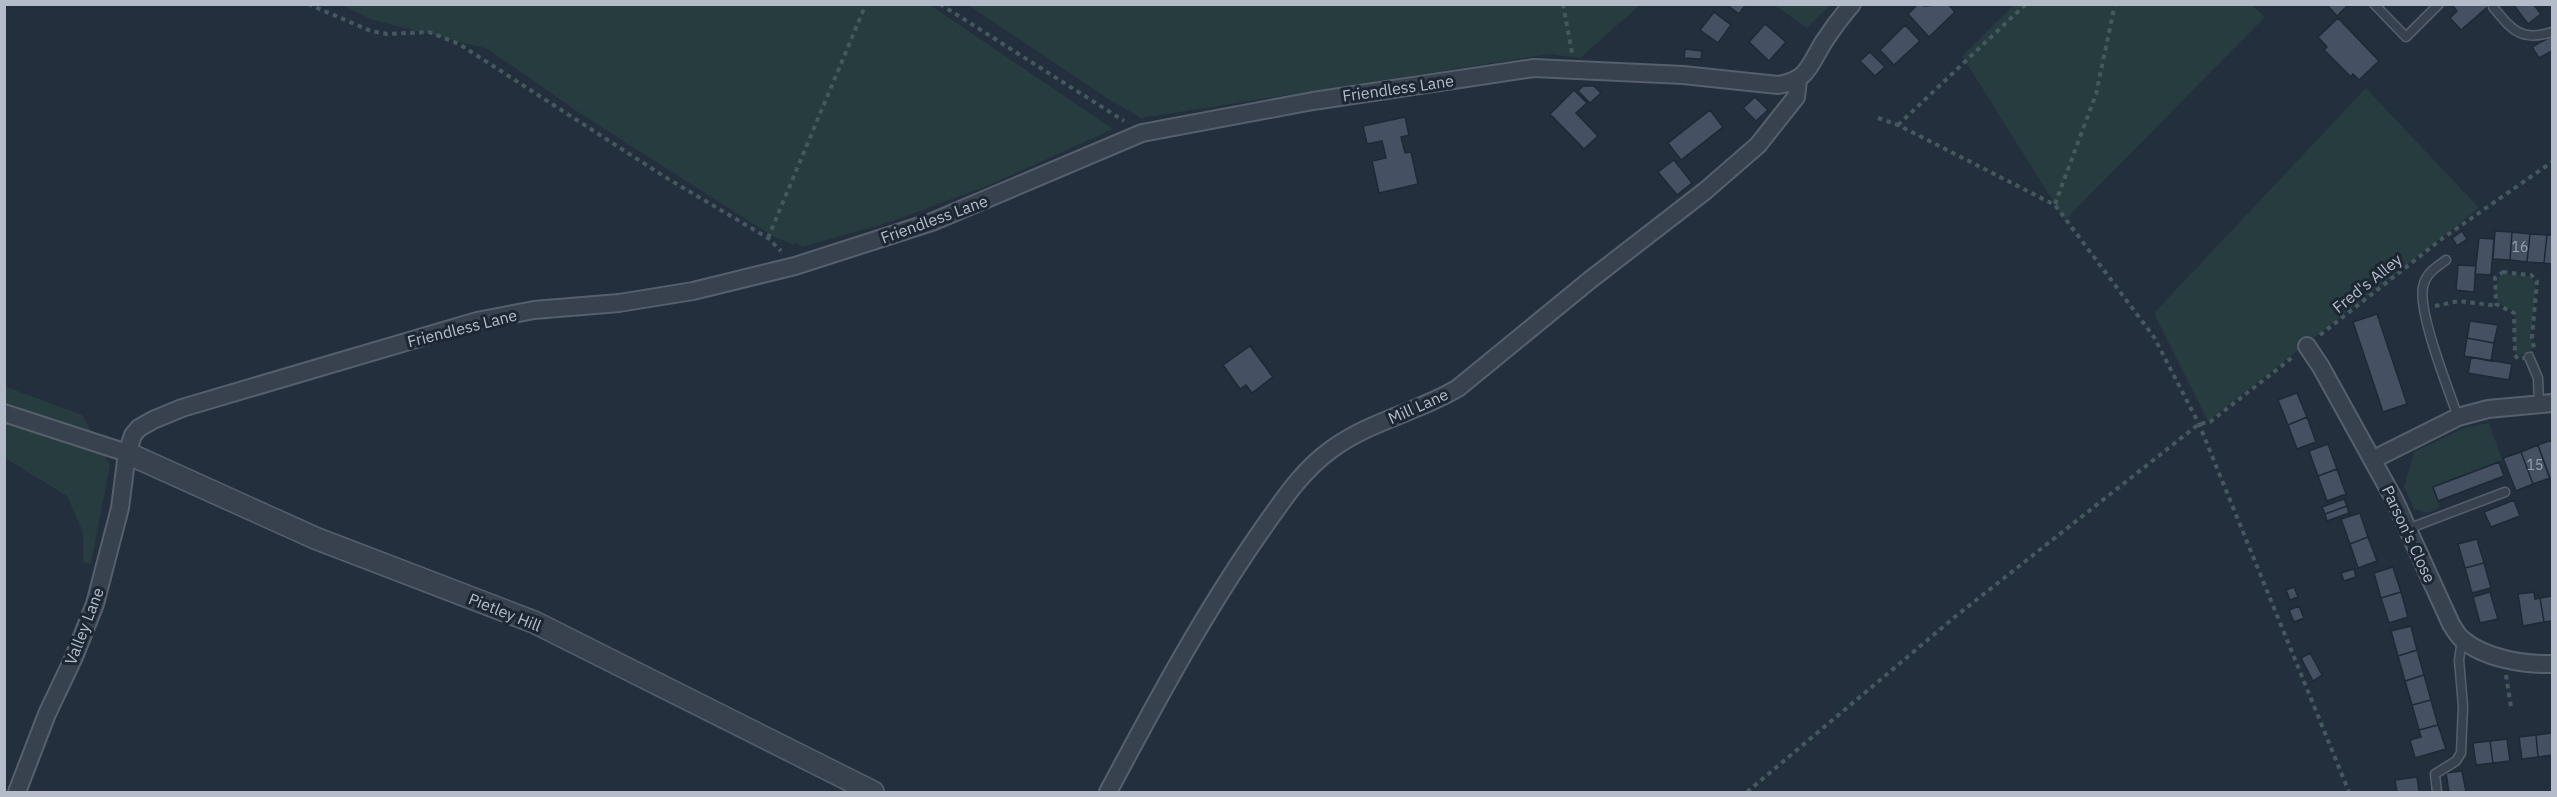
<svg xmlns="http://www.w3.org/2000/svg" width="2557" height="797" viewBox="0 0 2557 797" font-family="'IBM Plex Sans',sans-serif">
<style>
.green{fill:#263c3f}
.building{fill:#455162;stroke:#1f2835;stroke-width:1.5}
.lines{fill:none;stroke-linecap:round;stroke-linejoin:round}
.service-casing{stroke:#565f6c;stroke-width:11}
.minor-casing{stroke:#565f6c;stroke-width:20}
.tertiary-casing{stroke:#565f6c;stroke-width:24}
.path{stroke:#44595c;stroke-width:4;stroke-dasharray:4.5 4.5;stroke-linecap:butt}
.service{stroke:#38414e;stroke-width:8}
.minor{stroke:#38414e;stroke-width:16}
.tertiary{stroke:#38414e;stroke-width:21}
.labels{text-anchor:middle;stroke-width:6;stroke-linejoin:round;paint-order:stroke}
.number-label{font-size:14px;fill:#98a1af}
.street-label{font-size:16px;fill:#b4bcc9;stroke:#1d2633}
</style>
<rect width="100%" height="100%" fill="#242f3e"/>
<path class="green" d="M2015,4l237,1 13,12 -200,203 -103,-164z
M342,5h588l183,124 -126,57 -97,36 -88,25 -7,-5 -1,3 -23,-10 -190,-121 -93,-65 -118,-30z
M968,5h672l-60,53 -30,-4 -409,64 -34,-20z
M1774,5h56l-23,23z
M2366,88l113,120 -271,213 -54,-108z
M2501,274l28,2 7,7 -5,54 2,11 -13,8 -6,-6 1,-38c-5,-4 -13,-5 -17,-10 -5,-7 -2,-22 3,-28z
M4,386l78,29 28,50 -19,99 -8,-2v-30l-16,-36 -62,-38z
M2489,423l13,37 -69,27 7,20 -13,6 -13,-4 -10,-22 10,-35 50,-24z"/>
<path class="building" d="M1726,4h20l-7,10z
M1918,4l7,2 23,-2 7,8 -26,25 -21,-23z
M2326,4h23l-12,12z
M2491,4l-30,26 -11,-12 7,-7 -5,-6z
M2513,4h20l8,10 -13,10z
M1714,12l17,13 -13,18 -18,-13z
M2338,18l41,43 -20,19 -6,-6 -2,3 -27,-27 3,-3 -9,-10z
M1765,24l21,18 -17,19 -20,-19z
M1905,25l15,16 -26,24 -14,-15z
M2552,36v15l-13,7 -7,-11z
M1685,49l17,2 -1,8 -17,-1z
M1870,52l15,15 -10,9 -15,-15z
M1583,86h11l7,7 -11,10 -12,-12z
M1574,90l13,13 -11,10 22,23 -14,13 -34,-35z
M1755,97l13,13 -12,11 -13,-13z
M1710,110l13,17 -42,33 -13,-17z
M1405,117l4,18 -8,2 4,16 6,-1 7,32 -39,9 -7,-32 14,-3 -4,-17 -15,3 -4,-18z
M1674,160l18,23 -15,12 -19,-23z
M2462,231l5,8 -10,7 -5,-8z
M2495,231l17,1 -2,28 -17,-1z
M2512,232l18,2 -3,28 -17,-2z
M2530,234l17,1 -3,28 -17,-1z
M2547,235h5v29l-8,-1z
M2479,238l15,1 -3,36 -16,-1z
M2458,265l18,1 -2,26 -18,-2z
M2377,314l30,90 -24,8 -30,-90z
M2470,321l28,4 -4,18 -27,-5z
M2467,338l27,5 -3,18 -27,-5z
M1250,346l23,31 -21,16 -6,-8 -6,4 -17,-24z
M2471,357l41,7 -3,16 -41,-7z
M2297,393l10,24 -19,8 -10,-25z
M2307,417l9,25 -19,7 -9,-24z
M2552,440v45l-14,-40z
M2328,444l9,25 -19,7 -9,-25z
M2538,445l12,33 -17,6 -12,-32z
M2521,452l12,32 -17,7 -13,-33z
M2499,462l5,14 -66,25 -5,-14z
M2337,469l9,25 -19,7 -9,-25z
M2344,499l3,7 -22,8 -3,-7z
M2514,500l6,16 -29,11 -7,-15z
M2347,506l2,7 -22,8 -2,-7z
M2360,513l8,24 -18,7 -9,-25z
M2368,537l9,24 -19,7 -8,-24z
M2477,539l7,24 -19,5 -7,-24z
M2484,563l7,25 -19,5 -7,-25z
M2393,567l8,25 -20,6 -7,-25z
M2354,569l2,8 -12,4 -3,-8z
M2294,587l4,10 -8,3 -4,-10z
M2401,592l7,25 -19,6 -8,-25z
M2490,592l8,27 -18,4 -7,-26z
M2534,592l1,7 5,-1 4,24 -21,4 -5,-32z
M2552,596v25l-8,1 -4,-24z
M2299,606l5,12 -10,4 -5,-12z
M2411,626l6,24 -19,6 -7,-25z
M2417,650l7,25 -19,6 -7,-25z
M2310,653l12,22 -9,6 -12,-23z
M2424,675l7,25 -19,5 -7,-24z
M2431,700l7,25 -19,5 -7,-25z
M2438,725l8,24 -31,9 -5,-18 11,-3 -2,-7z
M2552,733v22l-14,2 -2,-22z
M2536,735l2,22 -16,2 -3,-22z
M2507,739l3,22 -17,2 -3,-22z
M2490,741l3,22 -17,2 -3,-22z
M2462,771l4,21h-17l-3,-19z
M2417,777l2,15h-22l-2,-12z"/>
<g class="lines">
<defs>
<path id="service" d="M2374,4l32,33 33,-33
M2493,7c19,23 28,35 59,25
M2446,260c-11,8 -20,13 -23,27 -5,26 25,101 35,130
M2529,357l9,21 1,26
M2410,528l95,-36
M2437,792l-2,-18 21,-13 5,-8 2,-47 -4,-46 3,-20"/>
<path id="minor" d="M2307,346l14,21 73,132 57,125c3,5 7,12 11,15 21,19 63,26 90,25
M4,413l123,40
M2374,459l84,-42 30,-8 64,-6
M17,792l30,-78 27,-57 21,-53 25,-96 7,-55 6,-18 6,-7 14,-8 29,-12 295,-87 57,-11 85,-7 74,-12 102,-25 137,-44 210,-89 171,-32 221,-33 149,7 95,10c30,-5 31,-19 45,-42 9,-14 18,-26 29,-39
M1108,792c47,-88 94,-176 151,-258 22,-31 42,-63 73,-85 38,-28 86,-37 126,-61l132,-108 115,-89 53,-46 38,-48 2,-17"/>
<path id="tertiary" d="M127,453l188,85 219,84 339,170"/>
</defs>
<use href="#service" class="service-casing"/>
<use href="#minor" class="minor-casing"/>
<use href="#tertiary" class="tertiary-casing"/>
<path class="path" d="M308,4l63,27 16,3 42,-2 30,12 206,133 103,61 13,13
M940,4l184,117
M1563,4l9,49
M1878,118l20,7 157,80 99,132 45,87 150,368
M1898,125l128,-121
M2055,204l41,-110 19,-90
M768,238l98,-234
M2503,272l28,3 6,6 -5,57 2,10 -5,9 -11,2 -3,-4 -1,-42 -18,-9 -1,-26z
M2435,306l24,-5 31,4 6,-1
M2320,335l123,-97 109,-76
M2506,675l5,32
M1747,792l209,-176 243,-192 11,-2 83,-65"/>
<use href="#service" class="service"/>
<use href="#minor" class="minor"/>
<use href="#tertiary" class="tertiary"/>
</g>
<g class="labels">
<g class="number-label">
<text x="2520" y="252">16</text>
<text x="2535" y="470">15</text>
</g>
<g class="street-label">
<text transform="translate(1398 88) rotate(-8)" y="6">Friendless Lane</text>
<text transform="translate(934 219) rotate(-20)" y="6">Friendless Lane</text>
<text transform="translate(2367 283) rotate(-39)" y="6">Fred's Alley</text>
<text transform="translate(462 328) rotate(-14)" y="6">Friendless Lane</text>
<text transform="translate(1418 406) rotate(-24)" y="6">Mill Lane</text>
<text transform="translate(2409 534) rotate(65)" y="6">Parson's Close</text>
<text transform="translate(505 612) rotate(22)" y="6">Pietley Hill</text>
<text transform="translate(84 626) rotate(-69)" y="6">Valley Lane</text>
</g>
</g>
<rect width="2557" height="797" fill="none" stroke="#b4bcc9" stroke-width="12"/>
</svg>
